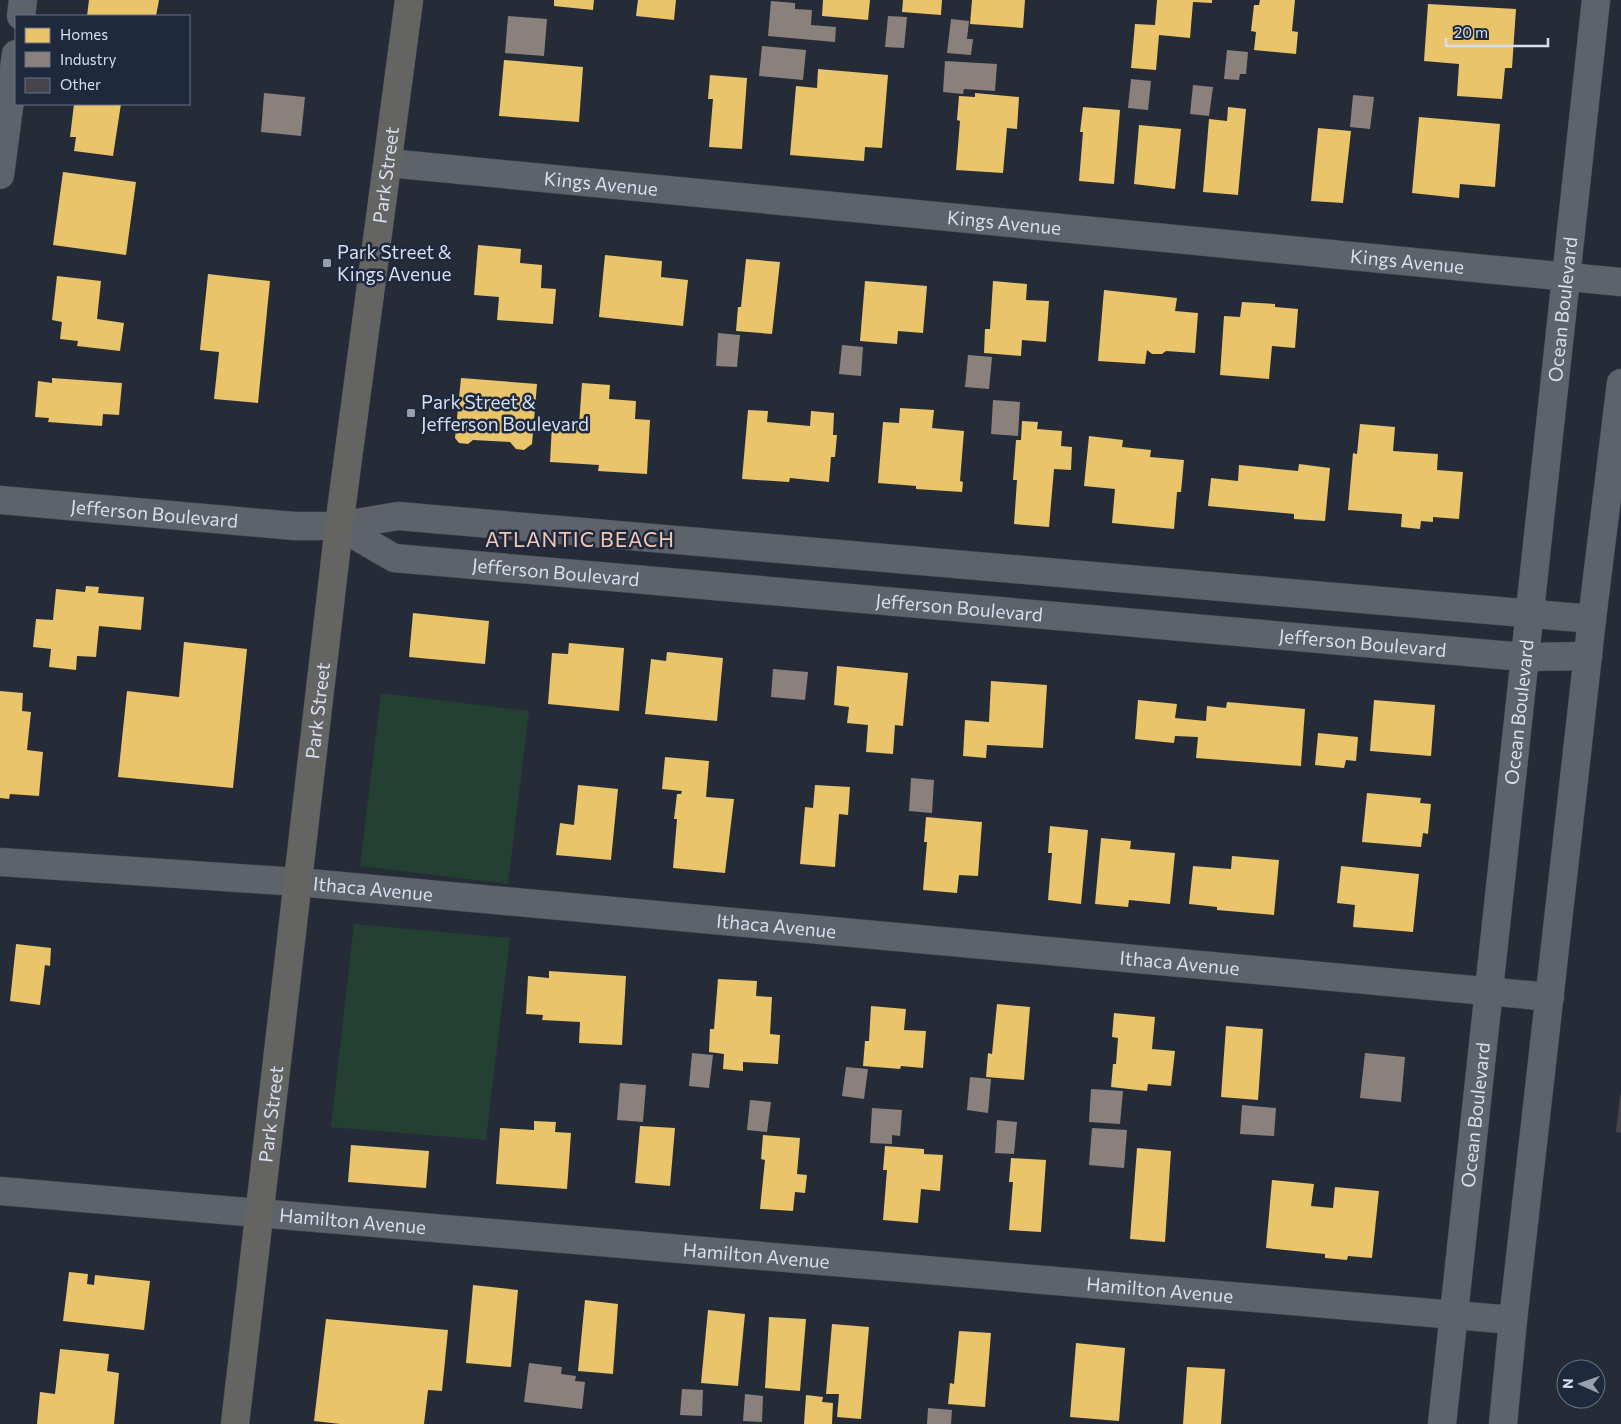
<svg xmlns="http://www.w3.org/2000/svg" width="1621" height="1424" viewBox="0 0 1621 1424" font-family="Commissioner,sans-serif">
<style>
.green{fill:#234033}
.homes{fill:#e9c46a}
.industry{fill:#8a817c}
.building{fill:#46444c}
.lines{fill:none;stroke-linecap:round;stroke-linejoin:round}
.minor-casing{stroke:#444953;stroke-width:29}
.trunk-casing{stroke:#444953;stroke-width:29}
.minor{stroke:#5d626b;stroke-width:28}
.trunk{stroke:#646563;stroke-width:28}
.poi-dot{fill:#99a0ad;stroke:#1f293e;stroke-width:2}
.labels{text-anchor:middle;stroke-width:5;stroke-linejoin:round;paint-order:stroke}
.street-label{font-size:19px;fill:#d7deed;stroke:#1f293e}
.poi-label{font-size:19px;fill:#d7deed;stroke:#1f293e;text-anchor:start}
.quarter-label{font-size:21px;letter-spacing:1px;fill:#f5c7b2;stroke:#1f293e}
</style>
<rect width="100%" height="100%" fill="#262c37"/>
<path class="green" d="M381,693l148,18 -21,173 -148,-18z
M354,924l156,14 -24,202 -155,-13z"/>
<path class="homes" d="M89,0h70l-3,16h-69z
M554,0h40l-1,10 -39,-4z
M638,0h38l-2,20 -38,-4z
M823,0h47l-2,20 -46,-4z
M903,0h39l-1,15 -39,-3z
M972,0h53l-2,28 -53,-4z
M1157,0h55v3l-19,-1 -3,36 -31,-3 -3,35 -25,-2 4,-44 20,1z
M1260,0h35l-3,31 6,1 -2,22 -42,-4 2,-18 -5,-1 3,-26h5z
M1428,4l88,5 -4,59h-7l-3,31 -45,-3 2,-32 -35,-3z
M504,60l79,7 -4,55 -80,-6z
M818,69l70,6 -6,73 -17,-1 -1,14 -74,-6 6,-69 21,2z
M710,75l37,3 -5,71 -33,-2 4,-48h-5z
M975,93l44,4 -2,32 -10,-1 -4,45 -47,-3 4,-49 -3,-1 2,-24 16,1z
M74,104h47l-8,52 -39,-5 2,-14h-6z
M1083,107l37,3 -6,74 -35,-3 4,-49h-3z
M1228,107l18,2 -8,86 -35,-3 6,-73 18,2z
M1419,117l81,7 -5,63 -35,-3 -1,14 -47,-5z
M1139,125l42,4 -6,60 -41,-5z
M1318,128l33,3 -8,72 -32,-2z
M63,172l73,10 -10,73 -73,-10z
M478,245l43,4 -1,14 22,2 -1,23 15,1 -3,35 -56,-4 2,-23 -25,-2z
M605,255l57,6 -1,16 27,3 -5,46 -84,-9z
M746,259l34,3 -8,72 -36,-3 2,-24h3z
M208,274l62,7 -12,122 -44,-4 5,-47 -19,-2z
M57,276l44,5 -4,38 27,4 -4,28 -43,-5 1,-5 -18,-2 2,-17 -10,-2z
M865,281l62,5 -4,47 -25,-2 -1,13 -37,-3z
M993,281l34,3 -1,16 23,1 -3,41 -24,-2 -1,16 -37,-3 1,-24h5z
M1104,290l73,8 -2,13 23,2 -3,40 -29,-2 -4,3h-10l-5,-4 -2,14 -47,-3z
M1242,302l33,2v3l23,2 -3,39 -23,-2 -3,33 -49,-4 4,-59 16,1z
M52,378l70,5 -3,32 -16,-1 -1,12 -54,-4 1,-4 -14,-1 3,-36 14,2z
M461,378l76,6 -5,60 -8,6 -8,-1 -6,-7 -37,-2 -5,4 -9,-1 -4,-5z
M582,383l28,2 -1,14 27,2 -1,18 15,1 -3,54 -49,-3 1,-6 -49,-3 2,-38 27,1z
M900,408l34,2 -2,18 32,3 -4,50 3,1 -1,10 -46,-3v-3l-38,-3 5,-61 16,1z
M748,410l20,1 -1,11 43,4 1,-15 23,2 -1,22h4l-2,22h-4l-2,25 -39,-4 -1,4 -47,-3z
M1022,421l16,1 -1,7 25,2 -1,15 11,1 -1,23 -17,-1 -5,58 -35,-3 3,-44h-4l3,-40h5z
M1360,424l35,3 -2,24 45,3 -1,16 26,2 -4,47 -26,-2v5l-12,-1 -1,8 -19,-2 1,-13 -54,-4 5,-57 4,1z
M1089,436l34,4 -1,7 29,3 -1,7 34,3 -3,32h-4l-3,37 -62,-6 3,-34 -31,-3z
M1299,464l31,4 -5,53 -31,-2v-5l-86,-8 3,-28 27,3 1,-16 59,6z
M86,586l13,1 -1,6 46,4 -3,33 -42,-4 -3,31 -19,-1 -1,14 -27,-3 2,-18 -18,-2 3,-28 17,1 3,-31 29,3z
M413,613l76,8 -4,43 -76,-7z
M184,642l63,7 -14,139 -115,-11 9,-86 52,6z
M569,643l55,5 -5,63 -71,-7 4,-51 16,1z
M667,652l56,6 -6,63 -72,-7 6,-55 15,2z
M837,666l71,7 -5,53 -8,-1 -2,29 -27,-2 2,-27 -21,-2 2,-16 -15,-2z
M991,681l56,4 -4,63 -56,-3 -1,13 -23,-2 2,-36 24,2z
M0,691l23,2 -1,18 9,1 -4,38 16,2 -4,44 -29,-2 -1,5 -9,-1z
M1138,700l39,4 -2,14 31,3 1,-15 19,2 1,-6 78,7 -4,57 -105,-8 2,-21 -23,-1 -1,7 -39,-4z
M1374,700l61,5 -4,51 -61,-5z
M1318,733l40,4 -2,24 -10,-1 -2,8 -29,-3z
M665,757l44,4 -3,36 28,2 -9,74 -52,-5 4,-49h-3l3,-25h4l1,-3 -20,-2z
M578,785l40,4 -7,71 -55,-5 4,-32 14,2z
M815,785l35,2 -2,28 -9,-1 -4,53 -35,-3 5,-57 8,1z
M1367,793l54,5 -1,5 11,1 -3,30 -5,-1 -2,14 -59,-5z
M926,817l56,5 -4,54 -19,-1 -2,18 -34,-3 4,-48h-3z
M1050,826l38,4 -7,74 -33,-4 4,-47h-4z
M1101,838l30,3 -1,8 45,4 -5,51 -41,-4 -1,7 -33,-3z
M1232,856l47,4 -5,55 -57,-5v-3l-28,-3 4,-38 38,3z
M1341,866l78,8 -6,58 -60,-5 2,-22 -18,-2z
M16,944l35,4 -1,18 -5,-1 -5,40 -30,-4z
M549,971l77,5 -4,69 -43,-2 1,-21 -38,-2 1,-5 -17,-1 2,-38 21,2z
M718,979l39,2 -1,15 16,1 -2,37 10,1 -2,29 -35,-2v9l-20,-2 1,-15 -15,-2 1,-23h4z
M997,1004l33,3 -6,73 -38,-3 2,-24 4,1z
M871,1006l35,3 -2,21 22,1 -3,37 -22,-2 -1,3 -37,-3 2,-25h4z
M1114,1013l41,4 -3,32 23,2 -4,35 -23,-2 -1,7 -36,-4 2,-23h3l2,-26 -6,-1z
M1226,1026l37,3 -5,71 -37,-3z
M534,1121l22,1 -1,10 16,1 -4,56 -71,-5 4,-56 34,2z
M640,1126l35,2 -5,58 -35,-3z
M763,1135l37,3 -3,36 10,1 -2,18 -10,-1 -2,19 -33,-2 5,-49 -4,-1z
M351,1145l78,6 -3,37 -78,-6z
M885,1146l39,3v5l19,1 -3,36 -19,-2 -3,34 -35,-3 4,-50h-4z
M1137,1148l34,3 -6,91 -35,-3z
M1011,1158l35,2 -5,72 -32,-2 4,-48h-4z
M1272,1180l42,4 -3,22 22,2 2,-21 44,4 -7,67 -24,-2 -1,4 -22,-2v-4l-59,-6z
M69,1272l19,2 -1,10 7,1 1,-10 55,6 -6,49 -81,-9z
M473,1285l45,5 -7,77 -45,-4z
M585,1300l33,4 -5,70 -35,-3z
M708,1310l37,4 -7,72 -37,-3z
M769,1317l37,2 -6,72 -35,-3z
M326,1319l122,11 -6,61 -14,-1 -4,34h-84l-26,-3z
M832,1324l37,3 -8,92 -24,-2 2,-23h-13z
M959,1331l32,2 -6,74 -37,-3 2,-21 4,1z
M1076,1343l49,5 -6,73 -49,-4z
M60,1349l49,5 -2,17 12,2 -5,51h-77l3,-32 15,2z
M1187,1367l38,2 -4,55h-38z
M806,1395l17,2 -1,5 11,1 -1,21h-28z"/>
<path class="industry" d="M771,1l24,2v6l17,1 -1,15 25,2 -1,15 -67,-6z
M508,16l39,3 -3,37 -39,-3z
M888,16l19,1 -3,31 -19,-1z
M951,19l18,2 -2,18h6l-2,16 -24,-2z
M762,46l44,4 -3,30 -44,-4z
M1227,50l21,2 -2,22h-6l-1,6 -15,-1z
M945,61l52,3 -2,27 -31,-2 -1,5 -20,-2z
M1131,79l20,2 -3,29 -20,-2z
M1193,85l20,2 -4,29 -19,-2z
M264,93l41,4 -4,39 -40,-4z
M1353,95l21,2 -4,32 -20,-2z
M718,333l22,2 -3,32 -21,-1z
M842,345l21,2 -2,29 -22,-2z
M968,355l24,2 -3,32 -24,-2z
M993,400l27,2 -2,34 -27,-2z
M773,669l35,3 -3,28 -34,-3z
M911,778l23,2 -2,33 -23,-2z
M692,1053l21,2 -4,33 -20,-2z
M1365,1053l40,4 -4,45 -41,-4z
M846,1067l22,2 -4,30 -22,-3z
M970,1077l21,2 -3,34 -21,-3z
M620,1083l26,2 -3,37 -26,-2z
M1091,1089l32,2 -3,33 -31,-2z
M750,1100l21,2 -4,30 -20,-2z
M1242,1105l34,3 -2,28 -34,-2z
M872,1108l30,2 -2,26 -8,-1v9l-22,-1z
M997,1120l20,2 -3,32 -19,-1z
M1092,1128l35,2 -3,38 -35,-3z
M529,1363l33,4 -1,7 15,2 -1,5 10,1 -3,27 -58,-7z
M682,1389l21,1 -1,26 -22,-1z
M745,1394l18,2 -1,26 -19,-1z
M928,1408l24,2 -1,14h-24z"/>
<path class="building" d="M1620,1095h1v38l-5,-1z"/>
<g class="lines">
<defs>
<g id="minor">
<path d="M21,16l2,-16"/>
<path id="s1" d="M388,163l1233,119"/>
<path d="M0,175l16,-121"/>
<path id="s2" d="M0,500l294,26h45l59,-10 1194,103"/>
<path id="s3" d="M339,526l55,32 1130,99 64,-1"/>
<path id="s4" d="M0,862l298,20 1252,115"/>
<path id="s5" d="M0,1191l1513,129"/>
<path id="s6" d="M1442,1424l154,-1424"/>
<path d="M1503,1424l10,-104 79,-701 29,-236"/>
</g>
<g id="trunk">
<path id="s7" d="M235,1424l104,-898 70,-526"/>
</g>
</defs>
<use href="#minor" class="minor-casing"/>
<use href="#trunk" class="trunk-casing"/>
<use href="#minor" class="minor"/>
<use href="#trunk" class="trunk"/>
</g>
<g class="poi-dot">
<rect x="322" y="258" width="10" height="10" rx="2.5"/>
<rect x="406" y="408" width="10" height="10" rx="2.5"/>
</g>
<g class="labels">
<g class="street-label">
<text dy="7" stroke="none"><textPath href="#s7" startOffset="1258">Park Street</textPath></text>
<text dy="7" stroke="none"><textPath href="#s1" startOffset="214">Kings Avenue</textPath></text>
<text dy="7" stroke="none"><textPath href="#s1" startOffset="619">Kings Avenue</textPath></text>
<text dy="7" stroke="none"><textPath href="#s1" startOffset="1024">Kings Avenue</textPath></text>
<text dy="7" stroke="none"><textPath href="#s6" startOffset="1121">Ocean Boulevard</textPath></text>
<text dy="7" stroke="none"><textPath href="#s2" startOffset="155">Jefferson Boulevard</textPath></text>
<text dy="7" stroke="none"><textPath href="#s3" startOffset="226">Jefferson Boulevard</textPath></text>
<text dy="7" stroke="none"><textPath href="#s3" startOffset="631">Jefferson Boulevard</textPath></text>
<text dy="7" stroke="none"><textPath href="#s3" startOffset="1036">Jefferson Boulevard</textPath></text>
<text dy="7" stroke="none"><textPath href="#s7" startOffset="718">Park Street</textPath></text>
<text dy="7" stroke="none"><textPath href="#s6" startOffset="716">Ocean Boulevard</textPath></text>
<text dy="7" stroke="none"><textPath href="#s4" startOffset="374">Ithaca Avenue</textPath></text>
<text dy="7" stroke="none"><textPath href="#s4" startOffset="779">Ithaca Avenue</textPath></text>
<text dy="7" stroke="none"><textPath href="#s4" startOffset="1184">Ithaca Avenue</textPath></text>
<text dy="7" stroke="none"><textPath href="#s7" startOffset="312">Park Street</textPath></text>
<text dy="7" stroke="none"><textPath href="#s6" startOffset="311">Ocean Boulevard</textPath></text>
<text dy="7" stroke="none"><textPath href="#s5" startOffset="354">Hamilton Avenue</textPath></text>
<text dy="7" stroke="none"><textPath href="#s5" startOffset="759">Hamilton Avenue</textPath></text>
<text dy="7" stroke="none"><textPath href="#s5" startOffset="1164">Hamilton Avenue</textPath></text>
</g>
<g class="poi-label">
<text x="337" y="259">Park Street &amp;<tspan x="337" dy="22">Kings Avenue</tspan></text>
<text x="421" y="409">Park Street &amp;<tspan x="421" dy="22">Jefferson Boulevard</tspan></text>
</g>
<g class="quarter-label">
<text x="580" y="547">ATLANTIC BEACH</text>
</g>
</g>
<rect x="15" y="15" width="175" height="90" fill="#1f293e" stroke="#697184"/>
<rect x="25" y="28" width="25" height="15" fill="#e9c46a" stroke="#697184"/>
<text x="60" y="40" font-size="15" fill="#d7deed">Homes</text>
<rect x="25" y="52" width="25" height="15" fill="#8a817c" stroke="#697184"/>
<text x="60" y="65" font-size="15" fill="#d7deed">Industry</text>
<rect x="25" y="78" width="25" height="15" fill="#46444c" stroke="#697184"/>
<text x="60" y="90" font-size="15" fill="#d7deed">Other</text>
<g transform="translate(1581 1384) rotate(272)"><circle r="24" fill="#1f293e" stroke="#697184"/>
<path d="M0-4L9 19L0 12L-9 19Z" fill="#99a0ad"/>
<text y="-8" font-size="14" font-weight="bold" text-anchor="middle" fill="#d7deed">N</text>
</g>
<path d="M1446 38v8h102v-8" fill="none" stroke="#d7deed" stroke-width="2.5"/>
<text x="1454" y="38" font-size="15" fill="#d7deed" stroke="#1f293e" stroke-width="4" paint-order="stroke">20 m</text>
</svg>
